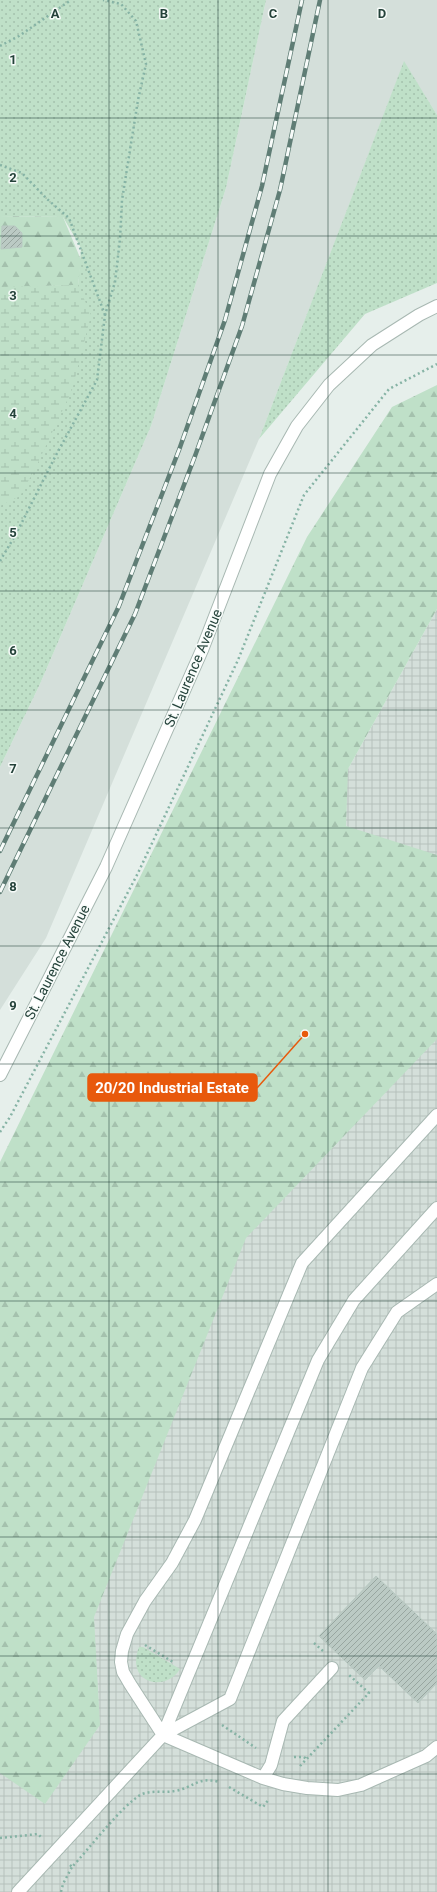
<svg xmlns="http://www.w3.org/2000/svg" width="437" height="1892" viewBox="0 0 437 1892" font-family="Roboto,sans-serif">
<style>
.built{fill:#d4dfda}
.industrial{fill:url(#industrial-grid)}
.grass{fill:url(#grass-dots)}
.forest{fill:url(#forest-firs)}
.wetland{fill:url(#wetland-marsh)}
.building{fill:url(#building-hatch);stroke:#b8c9c2}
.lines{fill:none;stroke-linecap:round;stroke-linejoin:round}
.minor-casing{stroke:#a8b8b2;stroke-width:14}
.path{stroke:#86b3a5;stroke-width:2.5;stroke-dasharray:2 3;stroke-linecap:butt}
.minor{stroke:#fff;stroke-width:12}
.rail-casing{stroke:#5f7d75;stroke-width:4.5}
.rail{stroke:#f7fbf9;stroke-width:3;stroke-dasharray:9;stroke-linecap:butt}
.grid{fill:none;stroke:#24423a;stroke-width:1;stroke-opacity:0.55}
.labels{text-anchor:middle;stroke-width:3;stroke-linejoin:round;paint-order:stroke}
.street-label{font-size:14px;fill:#24423a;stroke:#f7fbf9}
.grid-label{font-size:13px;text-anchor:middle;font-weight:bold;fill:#24423a;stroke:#f7fbf9;stroke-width:3;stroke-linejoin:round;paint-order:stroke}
.leader{fill:none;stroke:#e8590c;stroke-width:1.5}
.callout-dot{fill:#e8590c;stroke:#f7fbf9;stroke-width:1.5}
.callout{fill:#e8590c;stroke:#e8590c;stroke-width:1.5}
.callout-label{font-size:15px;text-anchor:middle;font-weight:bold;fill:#fff}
</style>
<defs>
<pattern id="industrial-grid" width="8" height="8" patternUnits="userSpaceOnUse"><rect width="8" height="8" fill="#d4dfda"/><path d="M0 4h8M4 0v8" fill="none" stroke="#b6c1bc"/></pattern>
<pattern id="grass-dots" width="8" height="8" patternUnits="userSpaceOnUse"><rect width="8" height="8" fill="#bfe0c8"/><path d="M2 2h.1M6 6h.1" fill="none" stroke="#a4c1ad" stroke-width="1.8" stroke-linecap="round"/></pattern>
<pattern id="forest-firs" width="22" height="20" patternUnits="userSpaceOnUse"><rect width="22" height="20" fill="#bfe0c8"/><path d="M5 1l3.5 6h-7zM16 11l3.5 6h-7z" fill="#a4c1ad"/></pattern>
<pattern id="wetland-marsh" width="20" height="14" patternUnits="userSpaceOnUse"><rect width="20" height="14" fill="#bfe0c8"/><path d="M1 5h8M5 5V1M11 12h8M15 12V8" fill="none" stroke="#a4c1ad"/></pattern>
<pattern id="building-hatch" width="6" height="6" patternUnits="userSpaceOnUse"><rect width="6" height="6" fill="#bbcac4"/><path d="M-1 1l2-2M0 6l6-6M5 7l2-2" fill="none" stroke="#98a6a0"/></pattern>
</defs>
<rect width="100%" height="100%" fill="#e6efeb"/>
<path class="built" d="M266,0h171v115l-33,-53 -145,377 -213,499 -46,72v-243l40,-83 111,-258 75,-238z"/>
<path class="industrial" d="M437,609v1283h-437v-594l348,-529z"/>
<path class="grass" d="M0,0h266l-40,188 -75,238 -111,258 -40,83v-481l78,-1 3,-37 -18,-31 -63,-1z
M404,61l33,54v168l-72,31 -106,125z
M139,1647h4l37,22c-11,19 -42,18 -44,-6 0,-6 1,-11 3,-16z"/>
<path class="forest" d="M0,216l63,1 18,43 -3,25 -78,2z
M437,385v224l-89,160 -2,57 91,29v184l-191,199 -152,379 6,108 -55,79 -45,-31v-611l307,-625 85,-130z"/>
<path class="wetland" d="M78,285l13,30 -19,75 -36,77 -16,29 -20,10v-219z"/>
<path class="building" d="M2,226h13l7,7v14l-21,2z
M376,1576l61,58v49l-19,20 -39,-37 -14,14 -46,-44z"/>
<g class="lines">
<defs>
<path id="minor" d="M0,1075l106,-208 96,-217 68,-176 27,-48 32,-41 43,-40 47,-30 18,-9
M437,1115l-135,148 -107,257 -23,43 -27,38 -18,33 -5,17 -1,11 2,10 7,12 33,51 100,43 20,6 24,4 31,2 23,-5 65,-29 11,-9
M437,1208l-83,92 -36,60 -155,375 67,-36 132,-331 35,-56 40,-28
M263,1778l8,-13 12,-44 49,-53
M18,1892l145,-157"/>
</defs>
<use href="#minor" class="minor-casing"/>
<path class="path" d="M0,46l19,-10 52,-36
M0,165l22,8 25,26 22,19 36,97
M0,561l16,-27 39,-77 42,-77 8,-65 10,-33 5,-43 2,-39 16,-100 8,-36 -10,-43 -15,-17 -18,-4
M0,1132l10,-15 128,-244 100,-213 66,-165 85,-106 48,-25
M314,1643l9,8
M145,1645l28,17
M222,1725l34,23
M294,1757h10l2,2
M300,1766l69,-73 -20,-18
M229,1787l34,20 6,-8
M0,1838l38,-4 4,4
M70,1865l2,2c16,-17 52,-64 70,-73 11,-4 22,-1 33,-3 18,-3 23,-15 44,-9
M61,1892l2,-8 9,-17"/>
<use href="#minor" class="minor"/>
<defs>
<path id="rail" d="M0,851l119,-245 60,-156 46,-130 37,-134 40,-186
M0,892l135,-278 60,-158 47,-130 38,-136 40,-190"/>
</defs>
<use href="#rail" class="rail-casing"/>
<use href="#rail" class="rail"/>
</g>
<path class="grid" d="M109,0v1892M218,0v1892M328,0v1892M0,118h437M0,236h437M0,355h437M0,473h437M0,591h437M0,710h437M0,828h437M0,946h437M0,1064h437M0,1182h437M0,1301h437M0,1419h437M0,1537h437M0,1656h437M0,1774h437"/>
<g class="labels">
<g class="street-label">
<text transform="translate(193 668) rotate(-67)" y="5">St. Laurence Avenue</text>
<text transform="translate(57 962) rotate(-63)" y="5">St. Laurence Avenue</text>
</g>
</g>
<g class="grid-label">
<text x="55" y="18">A</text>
<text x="164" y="18">B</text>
<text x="273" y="18">C</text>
<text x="382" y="18">D</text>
<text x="13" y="64">1</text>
<text x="13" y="182">2</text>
<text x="13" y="300">3</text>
<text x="13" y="418">4</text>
<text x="13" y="537">5</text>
<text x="13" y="655">6</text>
<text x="13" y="773">7</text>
<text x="13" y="891">8</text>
<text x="13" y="1010">9</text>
</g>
<path class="leader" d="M305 1034L257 1088"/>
<circle class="callout-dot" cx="305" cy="1034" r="4"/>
<rect class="callout" x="88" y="1074" width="169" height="27" rx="4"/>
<g class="callout-label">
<text x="172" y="1093">20/20 Industrial Estate</text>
</g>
</svg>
